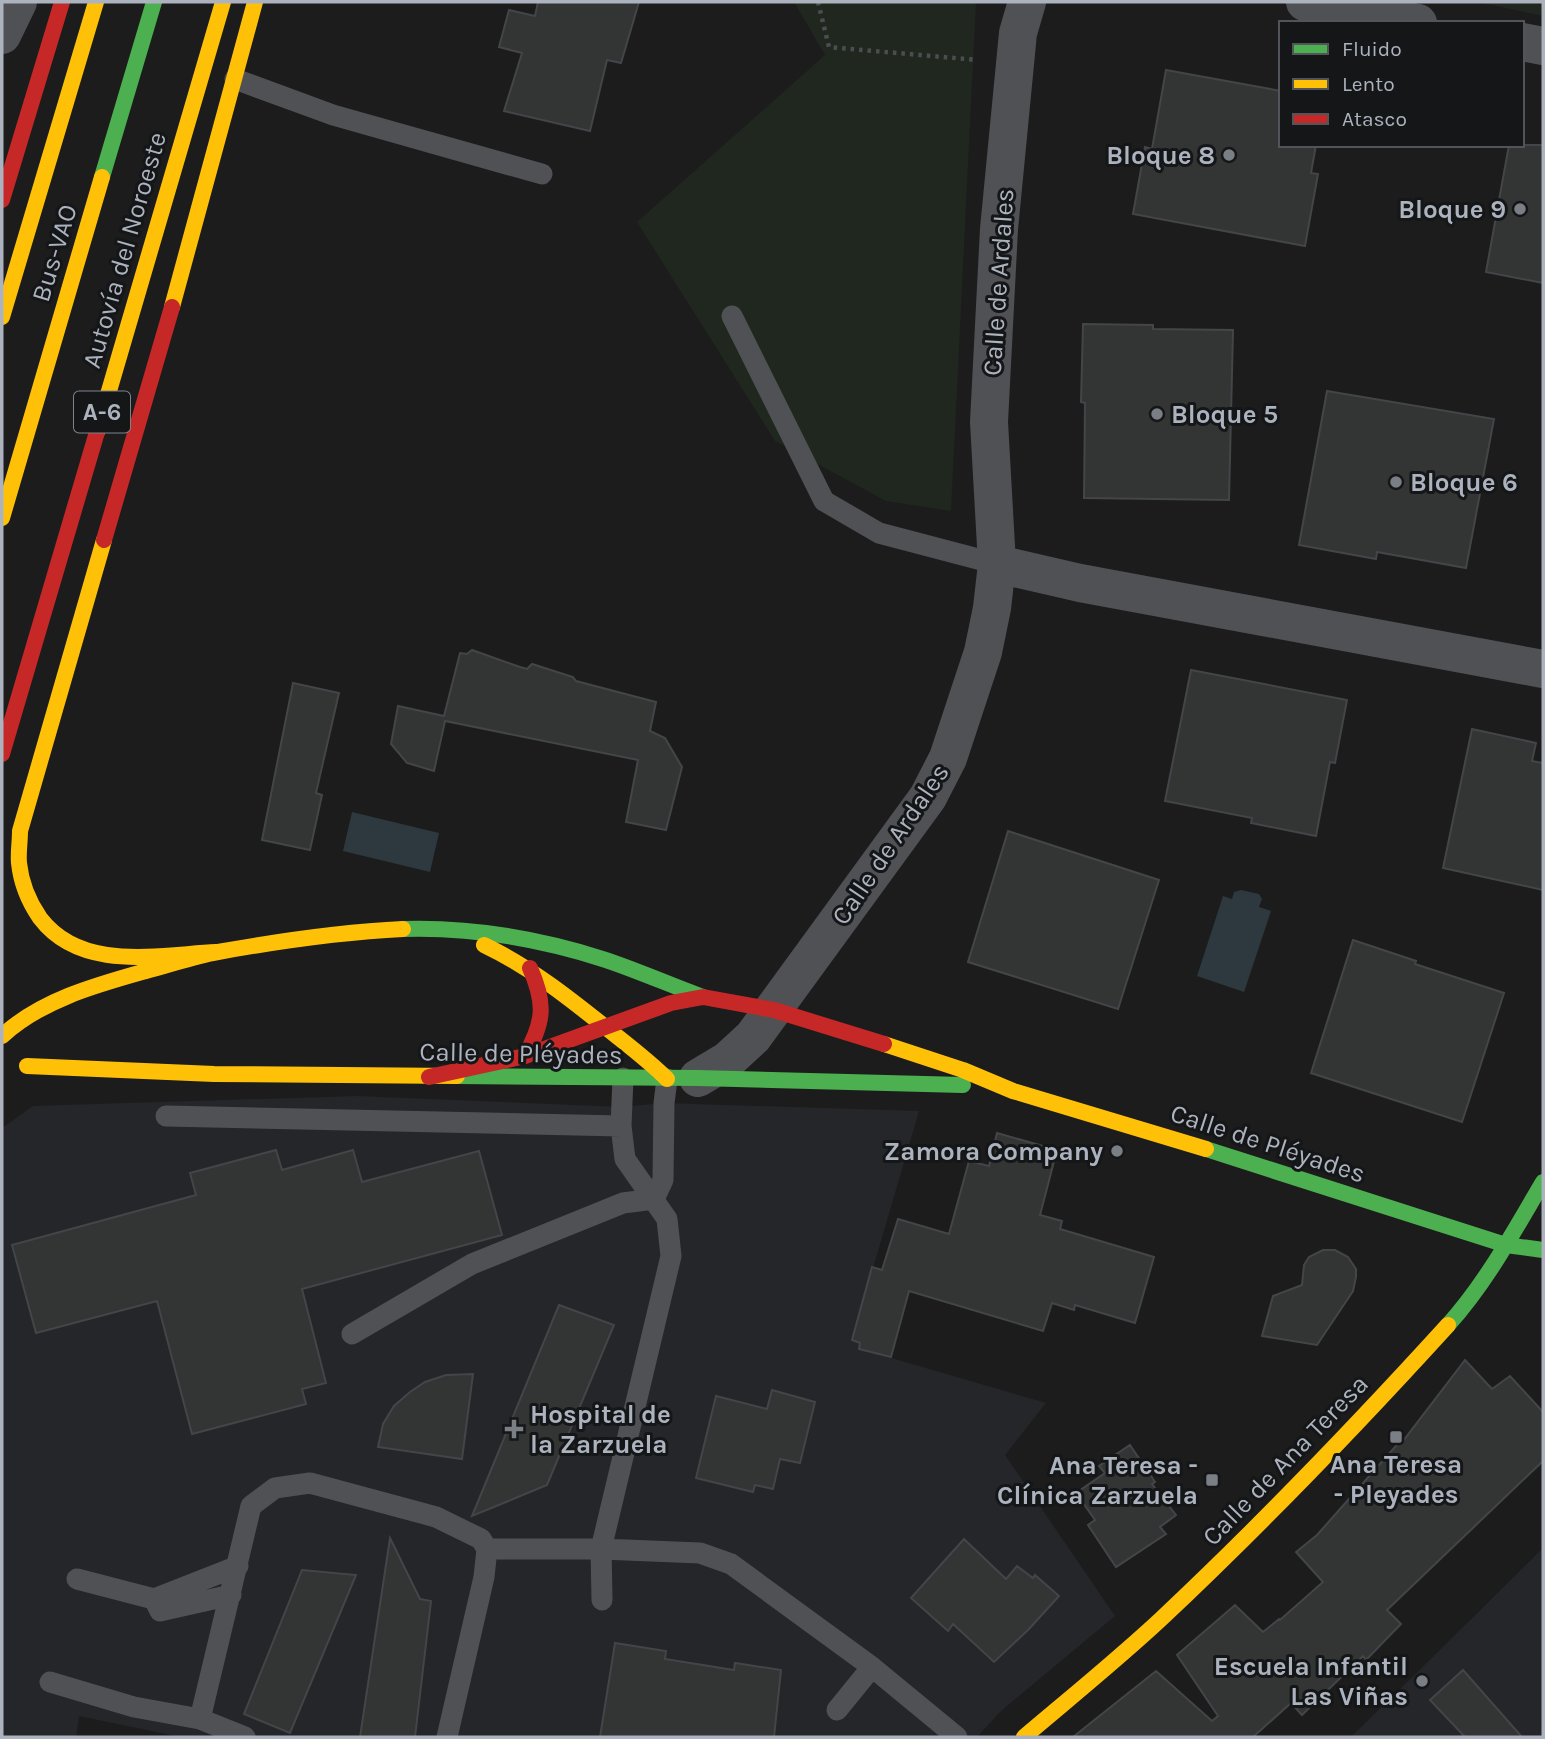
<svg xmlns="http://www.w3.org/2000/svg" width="1545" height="1739" viewBox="0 0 1545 1739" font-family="Karla,sans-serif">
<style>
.built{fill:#252629}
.green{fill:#1f271f}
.water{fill:#2d393f}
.building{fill:#333434;stroke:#444548;stroke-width:2}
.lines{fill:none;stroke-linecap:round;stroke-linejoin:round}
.path{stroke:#4c4d50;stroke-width:4.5;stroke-dasharray:3.5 5;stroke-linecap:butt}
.lane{stroke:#505155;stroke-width:21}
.street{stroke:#505155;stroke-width:38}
.fast{stroke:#4caf50;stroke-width:16}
.slow{stroke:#ffc107;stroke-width:16}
.jam{stroke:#c62828;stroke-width:16}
.poi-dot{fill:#7a7e85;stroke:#151618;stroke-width:2.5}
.labels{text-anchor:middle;stroke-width:6;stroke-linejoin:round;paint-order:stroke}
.shield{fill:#151618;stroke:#7f848c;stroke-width:2}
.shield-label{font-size:24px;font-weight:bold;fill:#acb3be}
.poi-label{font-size:26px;font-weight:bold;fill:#acb3be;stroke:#151618;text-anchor:end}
.street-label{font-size:26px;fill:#acb3be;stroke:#151618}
</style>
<rect width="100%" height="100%" fill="#1c1c1c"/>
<path class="built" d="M357,1096l265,11 42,-4 255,8 -67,229 8,3v6l186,54 -41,52 110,161 -114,95 -24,26h-797l-101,-21 -3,21h-74v-609l31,-22z
M1543,1548v189h-192l97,-95z"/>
<path class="green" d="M794,2h182l-25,509 -65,-10 -111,-60 -138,-219 188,-167z
M1478,2h65v14z"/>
<path class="water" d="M352,812l87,21 -9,39 -87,-21z
M1241,890l18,4 3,5 -3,8 12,4 -27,81 -47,-16 26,-80 9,3 2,-7z"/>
<path class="building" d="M538,2h101l-18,61 -14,-3 -17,71 -86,-20 18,-58 -23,-6 10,-37 26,6z
M1166,70l115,21v54h35l-5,28 7,1 -13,72 -172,-32 12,-67 7,2z
M1509,145h34v138l-57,-11z
M1083,324l70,1v4l80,1 -4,170 -145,-2 1,-95 -4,-1z
M1327,391l167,28 -28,149 -89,-16 -1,7 -77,-14z
M472,650l48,17 7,2 5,-5 41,13 3,4 80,21 -6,29 15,7 17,29 -16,63 -40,-8 12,-62 -193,-39 -11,50 -27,-8 -16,-19 7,-38 46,10 16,-63 7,1z
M1191,670l156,30 -12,63 -5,-1 -14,74 -65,-13 1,-5 -87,-17z
M293,683l46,10 -23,100 6,2 -12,55 -48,-10z
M1472,729l64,14 -4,18 11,2v127l-100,-22z
M1008,831l151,49 -41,129 -150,-47z
M1353,940l63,21 -1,3 89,29 -42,129 -151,-49z
M997,1133l60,17 -17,65 22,6 -2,8 94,28 -19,66 -60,-18 -1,5 -22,-7 -9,28 -134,-40 -18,66 -32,-8 1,-6 -8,-3 20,-73 10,3 16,-51 51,15 20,-73 20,5z
M276,1150l6,20 71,-20 9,32 117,-31 23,84 -200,54 24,94 -24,6 4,15 -114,30 -35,-133 -121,32 -24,-88 184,-50 -6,-22z
M1323,1250h12l13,7 8,12v8l-3,14 -36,54 -55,-9 11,-40 29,-11 2,-20 5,-8z
M559,1305l55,20 -67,160 -75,31z
M1465,1360l27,29 18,-13 33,36v49l-156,149 14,14 -35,36 -3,-4 -61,59 -11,-12 -38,34h-180l83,-66 56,50 6,-5 -41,-61 58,-50 28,27 16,-13 1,1 43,-38 -27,-30 21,-17 85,-96 1,2z
M473,1374l-11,85 -84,-12 5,-23 11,-18 16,-14 15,-10 21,-7z
M772,1390l43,12 -15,61 -20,-4 -7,30 -18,-4 -2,7 -57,-14 20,-82 51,13z
M1130,1445l25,37 -3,2 24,31 -16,12 6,7 -50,33 -28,-42 7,-5 -19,-27 29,-20 -6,-7z
M390,1538l30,61 11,2 -16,136h-55z
M964,1539l42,40 11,-13 16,12 2,-3 24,21 -30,33 -35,33 -41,-38 -5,7 -37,-33z
M302,1570l54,5 -66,158 -46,-19z
M615,1643l51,8 -1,8 69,11 1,-7 46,7 -7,67h-174z
M1463,1670l59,67h-57l-35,-37z"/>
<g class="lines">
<path class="path" d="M818,2l11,45 148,13"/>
<path class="lane" d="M235,79l98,36 209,59
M732,316l92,185 55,32 118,31
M166,1116l455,10
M654,1199l9,-19 1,-77 3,-24
M352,1334l120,-70 151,-61 31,-4
M487,1549h114l99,4 31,11 141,103 85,70
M77,1579l77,20 84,-33
M154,1599l6,12 71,-16
M602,1600l-1,-51 70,-293 -4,-37 -42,-60 -4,-33 2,-48
M50,1682l84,25 66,12
M837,1710l35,-43
M245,1737l-45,-18 51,-213 24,-18 35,-5 126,34 45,22 6,10 -3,28 -37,160"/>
<path class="street" d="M1305,2l113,21
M2,35l16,-33
M1522,42l21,4
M997,564l83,19 463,86
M698,1078l30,-18 25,-23 175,-240 20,-39 35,-106 9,-44 5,-44 -8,-142 10,-193 19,-196 9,-31"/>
<path class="fast" d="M102,177l52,-175
M403,929c67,-2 137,10 200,30 34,11 67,26 100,38
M457,1076l241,2 265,7
M1206,1149l300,96 37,5
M1448,1325c38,-42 66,-94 95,-143"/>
<path class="slow" d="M172,307l83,-305
M2,317l94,-315
M97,432l126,-430
M2,518l100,-341
M104,540l-84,291c0,11 -2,22 -1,32 2,20 10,39 21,55 41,54 117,37 176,34
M484,945c46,22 85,53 125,85 20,16 40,31 58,49
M2,1036c39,-36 94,-51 144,-65 24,-6 48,-15 72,-19 61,-11 124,-20 185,-23
M884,1044l79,26 50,21 193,58
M27,1066l187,8 243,2
M1024,1737c46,-39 93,-77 137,-118 100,-94 195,-193 287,-294"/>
<path class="jam" d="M2,200l60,-198
M104,540l68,-233
M2,754l95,-322
M525,1056c19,-34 21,-52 5,-88
M429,1077l96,-21 146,-53 32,-6 71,13 110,34"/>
</g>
<g class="poi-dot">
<circle cx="1229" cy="155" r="7"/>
<circle cx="1520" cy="209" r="7"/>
<circle cx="1157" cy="414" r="7"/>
<circle cx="1396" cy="482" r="7"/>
<circle cx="1117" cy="1151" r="7"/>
<path d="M510.5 1418.5h7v7h7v7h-7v7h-7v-7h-7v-7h7z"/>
<rect x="1389" y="1430" width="14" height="14" rx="3.5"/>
<rect x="1205" y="1473" width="14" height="14" rx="3.5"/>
<circle cx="1422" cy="1681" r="7"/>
</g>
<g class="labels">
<rect class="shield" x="74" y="391.5" width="56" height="41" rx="5"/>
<g class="shield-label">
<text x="102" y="420">A-6</text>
</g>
<g class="poi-label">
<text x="1215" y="164">Bloque 8</text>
<text x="1506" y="218">Bloque 9</text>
<text x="1171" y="423" text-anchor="start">Bloque 5</text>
<text x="1410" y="491" text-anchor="start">Bloque 6</text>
<text x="1103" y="1160">Zamora Company</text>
<text x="530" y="1423" text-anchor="start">Hospital de<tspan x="530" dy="30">la Zarzuela</tspan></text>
<text x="1396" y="1473" text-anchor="middle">Ana Teresa<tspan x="1396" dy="30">- Pleyades</tspan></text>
<text x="1198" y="1474">Ana Teresa -<tspan x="1198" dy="30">Clínica Zarzuela</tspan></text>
<text x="1408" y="1675">Escuela Infantil<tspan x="1408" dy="30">Las Viñas</tspan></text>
</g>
<g class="street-label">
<text transform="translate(124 250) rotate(-74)" y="9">Autovía del Noroeste</text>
<text transform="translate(54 253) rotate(-73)" y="9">Bus-VAO</text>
<text transform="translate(998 282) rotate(-86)" y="9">Calle de Ardales</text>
<text transform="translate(890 844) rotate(-56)" y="9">Calle de Ardales</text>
<text transform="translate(521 1053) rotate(1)" y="9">Calle de Pléyades</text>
<text transform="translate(1268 1143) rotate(18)" y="9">Calle de Pléyades</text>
<text transform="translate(1285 1460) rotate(-46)" y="9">Calle de Ana Teresa</text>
</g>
</g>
<rect width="1545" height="1739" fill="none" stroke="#acb3be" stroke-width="7"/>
<rect x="1279" y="21" width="245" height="126" fill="#151618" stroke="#51555a" stroke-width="2"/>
<rect x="1293" y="44" width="35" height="10" fill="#4caf50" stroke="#51555a" stroke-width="2"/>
<text x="1342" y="56" font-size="21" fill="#acb3be">Fluido</text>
<rect x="1293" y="79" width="35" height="10" fill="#ffc107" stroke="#51555a" stroke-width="2"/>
<text x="1342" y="91" font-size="21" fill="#acb3be">Lento</text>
<rect x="1293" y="114" width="35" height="10" fill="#c62828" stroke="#51555a" stroke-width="2"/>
<text x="1342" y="126" font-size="21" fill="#acb3be">Atasco</text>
</svg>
